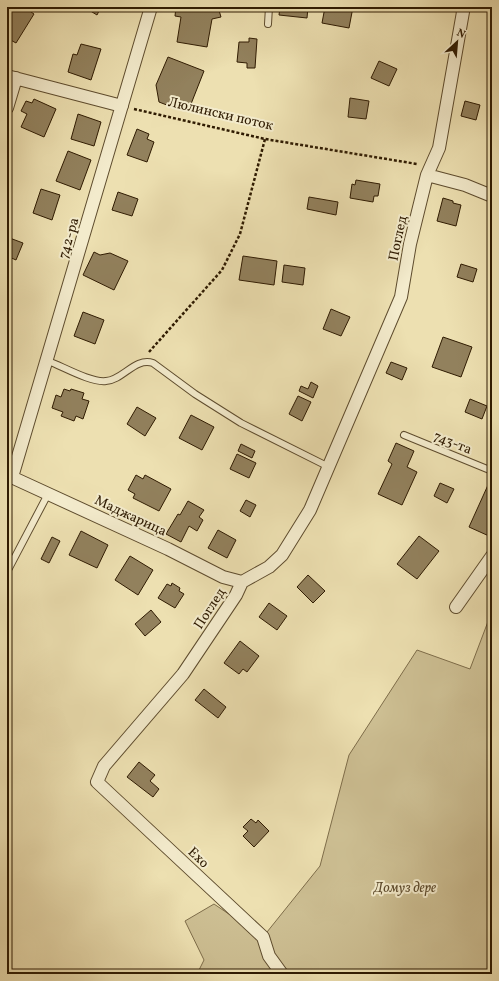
<svg xmlns="http://www.w3.org/2000/svg" width="499" height="981" viewBox="0 0 499 981" font-family="Vollkorn,serif">
<style>
.green{fill:#cdbf93;stroke:#7e6d4a}
.building{fill:#92815d;stroke:#2f1b02}
.lines{fill:none;stroke-linecap:round;stroke-linejoin:round}
.service-casing{stroke:#5e4c2e;stroke-width:8}
.minor-casing{stroke:#5e4c2e;stroke-width:14}
.path{stroke:#2f1b02;stroke-width:2.5;stroke-dasharray:3 2;stroke-linecap:butt}
.service{stroke:#f3ebcc;stroke-width:6}
.minor{stroke:#f3ebcc;stroke-width:12}
.labels{text-anchor:middle;stroke-width:4;stroke-linejoin:round;paint-order:stroke}
.street-label{font-size:14px;fill:#2f1b02;stroke:#f3ebcc}
.park-label{font-size:14px;font-style:italic;fill:#5e4c2e;stroke:#f3ebcc}
</style>
<rect width="100%" height="100%" fill="#ede0b1"/>
<filter id="stains"><feTurbulence type="fractalNoise" baseFrequency=".005" numOctaves="4"/><feColorMatrix values="0 0 0 0 .2 0 0 0 0 .09 0 0 0 0 .02 0 0 0 .5 -.17"/></filter>
<radialGradient id="worn" r=".72"><stop offset=".6" stop-color="#630" stop-opacity="0"/><stop offset="1" stop-color="#630" stop-opacity=".3"/></radialGradient>
<path class="green" d="M492,611v363h-295l7,-14 -19,-39 29,-17 49,33 57,-71 29,-111 68,-105 53,19z"/>
<path class="building" d="M7,7h17l10,7 -18,29 -9,-5z
M84,7h17l-4,8z
M176,7h42l3,10 -9,2 -5,28 -30,-5 4,-25 -6,-1z
M280,7h28l-1,11 -28,-3z
M325,7h28l-4,21 -27,-5z
M249,38l8,1 -2,29h-8v-5l-10,-1 2,-20h10z
M81,44l20,5 -10,31 -23,-8 5,-18 4,1z
M168,57l36,14 -13,33 -19,3 -13,-5 -3,-17z
M379,61l18,8 -8,17 -18,-8z
M350,98l19,3 -3,18 -18,-2z
M34,99l22,10 -12,28 -23,-10 6,-13 -6,-3 5,-10 6,2z
M465,101l15,4 -4,15 -15,-4z
M78,114l23,8 -7,24 -23,-7z
M137,129l12,5 -2,5 7,3 -7,20 -20,-7z
M68,151l23,9 -11,30 -24,-9z
M356,180l24,4 -2,12h-4l-1,6 -23,-4 2,-14 3,1z
M41,189l19,6 -8,25 -19,-7z
M118,192l20,7 -6,17 -20,-6z
M309,197l29,5 -2,13 -29,-6z
M443,198l10,3v2l8,2 -5,21 -19,-5z
M7,237l16,6 -7,17 -9,-4z
M94,252l6,3 10,-2 18,8 -14,29 -31,-15z
M243,256l34,5 -3,24 -35,-5z
M461,264l16,5 -4,13 -16,-5z
M284,265l21,3 -2,17 -21,-3z
M331,309l19,8 -9,19 -18,-7z
M83,312l21,8 -9,24 -21,-8z
M443,337l29,10 -11,30 -29,-10z
M391,362l16,6 -5,12 -16,-7z
M311,382l7,4 -5,12 -14,-7 2,-5 7,3z
M64,389l6,2 1,-2 13,4 -2,6 7,2 -6,18 -7,-3 -2,5 -13,-5 2,-4 -11,-4 4,-13 5,2z
M298,396l13,6 -9,19 -13,-7z
M470,399l17,7 -5,13 -17,-7z
M137,407l19,11 -11,18 -18,-12z
M191,415l23,12 -12,23 -23,-12z
M396,443l18,8 -7,16 10,5 -15,33 -24,-11 14,-30 -4,-3z
M241,444l14,7 -3,7 -14,-7z
M237,454l19,9 -7,15 -19,-9z
M136,475l7,4 2,-4 26,14 -12,22 -26,-13 2,-4 -7,-4z
M440,483l14,6 -7,14 -13,-7z
M488,485l4,2v42l-3,7 -20,-9z
M246,500l10,5 -6,12 -10,-6z
M188,501l16,9 -5,7 4,3 -6,11 -8,-5 -8,16 -15,-8 12,-20 2,1z
M218,530l18,10 -9,18 -19,-10z
M81,531l27,14 -11,23 -28,-13z
M419,536l20,15 -22,28 -20,-15z
M52,537l8,4 -11,22 -8,-4z
M130,556l23,14 -15,25 -23,-15z
M308,575l17,16 -12,12 -16,-16z
M172,583l8,5 -1,3 5,3 -9,14 -17,-10 9,-14 4,2z
M269,603l18,13 -10,14 -18,-13z
M151,610l10,12 -16,14 -10,-12z
M240,641l19,15 -12,16 -4,-3 -4,5 -15,-11z
M204,689l22,18 -8,11 -23,-18z
M139,762l16,13 -5,6 9,8 -6,8 -26,-20z
M251,819l5,4 2,-3 11,11 -15,16 -11,-11 5,-5 -5,-4z"/>
<g class="lines">
<defs>
<path id="service" d="M268,24l1,-17
M48,361c14,5 43,22 58,20 17,-1 29,-24 47,-18l42,31 46,29 88,44
M404,435l88,36
M7,572l41,-78"/>
<path id="minor" d="M7,76l115,30
M7,108l9,-30
M427,175l38,10 27,11
M7,475l161,74 55,28 19,5
M12,477l139,-470
M456,607l36,-51
M282,974l-13,-18 -6,-19 -166,-155 7,-16 79,-92 53,-79 6,-13 27,-15 13,-12 28,-45 91,-213 9,-53 17,-69 12,-27 24,-136 -2,-5"/>
</defs>
<use href="#service" class="service-casing"/>
<use href="#minor" class="minor-casing"/>
<path class="path" d="M134,109l131,30 152,25
M149,352l73,-82 18,-36 25,-95"/>
<use href="#service" class="service"/>
<use href="#minor" class="minor"/>
</g>
<g class="labels">
<g class="street-label">
<text transform="translate(221 113) rotate(13)" y="5">Люлински поток</text>
<text transform="translate(68 238) rotate(-74)" y="5">742-ра</text>
<text transform="translate(397 238) rotate(-78)" y="5">Поглед</text>
<text transform="translate(453 442) rotate(22)" y="5">743-та</text>
<text transform="translate(131 515) rotate(25)" y="5">Маджарица</text>
<text transform="translate(209 608) rotate(-57)" y="5">Поглед</text>
<text transform="translate(199 857) rotate(43)" y="5">Ехо</text>
</g>
<g class="park-label">
<text x="405" y="892">Домуз дере</text>
</g>
</g>
<rect width="499" height="981" fill="none" stroke="#ede0b1" stroke-width="24"/>
<rect x="8" y="8" width="483" height="965" fill="none" stroke="#2f1b02" stroke-width="2"/>
<rect x="12" y="12" width="475" height="957" fill="none" stroke="#2f1b02"/>
<g transform="translate(457 42) rotate(26)" stroke="#f3ebcc" stroke-width="3" paint-order="stroke">
<path d="M0-3L7 15L0 10L-7 15Z" fill="#2f1b02"/>
<text y="-6" font-size="11" font-weight="bold" text-anchor="middle" fill="#2f1b02">N</text>
</g>
<rect width="100%" height="100%" filter="url(#stains)"/>
<rect width="100%" height="100%" fill="url(#worn)"/>
</svg>
